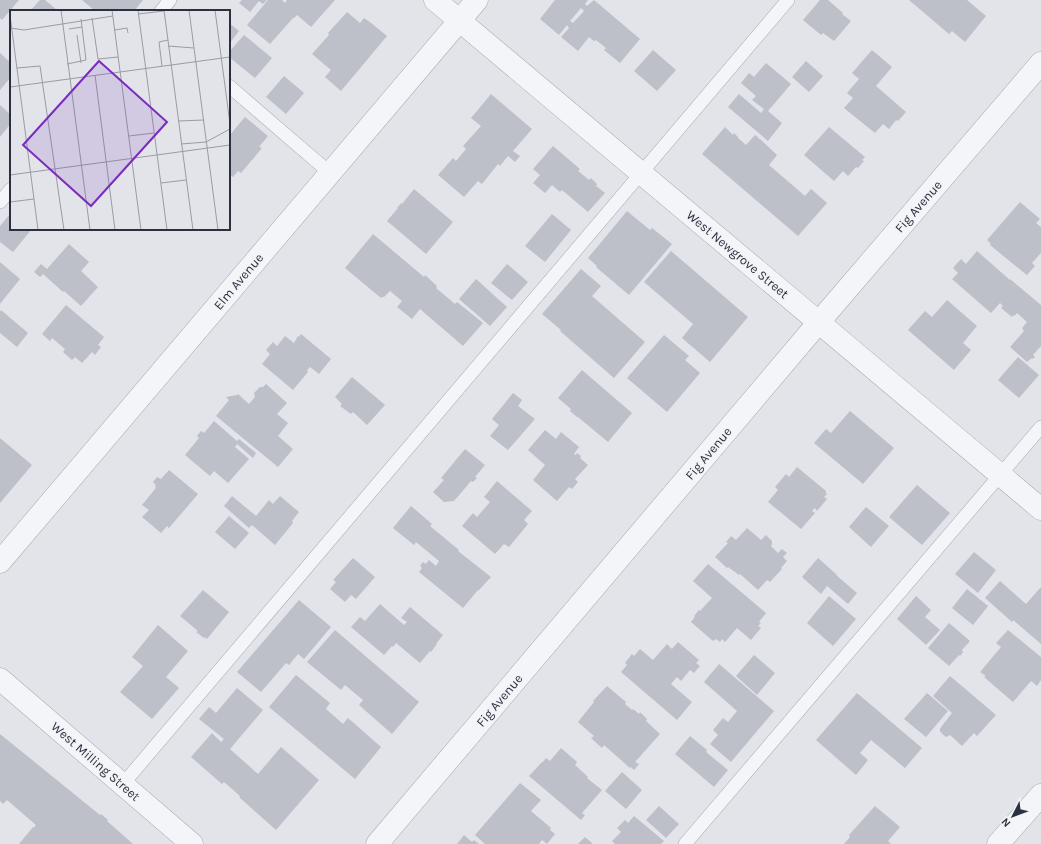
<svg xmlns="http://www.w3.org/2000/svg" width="1041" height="844" viewBox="0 0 1041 844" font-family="Karla,sans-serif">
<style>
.building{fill:#bdbfc9;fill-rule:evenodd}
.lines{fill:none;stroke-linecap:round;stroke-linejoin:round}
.lane-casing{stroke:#a7aab3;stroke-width:14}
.street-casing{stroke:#a7aab3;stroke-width:23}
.lane{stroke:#f4f5f8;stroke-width:13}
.street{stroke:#f4f5f8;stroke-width:22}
.labels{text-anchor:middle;stroke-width:3;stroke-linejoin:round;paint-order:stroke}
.street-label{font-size:13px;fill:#2b3040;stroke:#f1f3f7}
.inset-road{fill:none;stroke:#999ca5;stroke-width:1}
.view{fill:#7b2cbf;fill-opacity:0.15;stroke:#7b2cbf;stroke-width:2}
.inset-edge{fill:none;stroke:#2b3040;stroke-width:2}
</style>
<rect width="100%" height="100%" fill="#e2e4e9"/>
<path class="building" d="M0,0h19l-17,20 -2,-2z
M40,0h5l13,11h-28z
M82,0h61l-9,11h-39z
M242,0h25l-4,4 -4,-3 -9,11 -11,-9z
M268,0h14l3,3 2,-3h48l-24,27 -14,-12 -3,3h-1l-23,26 -23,-19z
M555,0h33l-3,4 2,2 7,-6 46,39 -20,24 -16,-13 2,-2 -10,-8 -2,1 -5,-4 -11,14 -17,-14 8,-9 -2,-3 -8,10 -19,-16zM581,8l3,3 -11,12 -3,-2z
M820,0h8l15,13 -1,1 9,7 -17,20 -11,-8 -2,2 -18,-15z
M909,0h58l19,16 -21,26 -13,-11 -3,3z
M347,12l13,11 4,-5 7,5 16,13 -46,55 -16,-14 6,-7 -19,-16 17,-19 -1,-2z
M229,23l10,8 -10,13z
M244,35l28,23 -17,20 -26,-21v-5z
M653,50l23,20 -19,21 -23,-20z
M872,50l20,17 -16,19 30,26 -8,9 -2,-1 -7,9 -6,-5 -8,9 -31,-25 9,-10 -6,-5 12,-14 -7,-6z
M0,53l11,10v14l-11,13z
M806,61l17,15 -14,16 -17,-15z
M766,63l25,21 -23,27 14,12 -14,18 -40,-34 11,-13 22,19 3,-4 -12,-9 4,-4 -15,-13 8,-10 5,4z
M284,76l20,17 -18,21 -20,-17z
M491,94l41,35 -19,22 7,5 -5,6 -7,-6 -8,10 -2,-2 -16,20 -4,-3 -14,16 -26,-22 15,-17 3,3 10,-12 -3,-3 18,-20 -10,-8z
M0,105l11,10v8l-11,14z
M245,117l23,19 -9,11 3,1 -21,25 -3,-2 -5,6 -4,-3v-38z
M725,127l8,8 1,-2 4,4v1l8,7 9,-10 4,3 -1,1h2l17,16 -8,10 36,31 6,-7 16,14 -29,33 -96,-82z
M829,127l36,30 -3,3 2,1 -6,7 -2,-1 -8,9 -5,-5 -9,10 -30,-26z
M553,146l27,23 -2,2 11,9 2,-2 6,6 -1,2 9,7 -17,19 -26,-22 -2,2 -8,-7 -7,8 -12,-10 7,-8 -7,-6z
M414,189l39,33 -27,32 -39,-33 11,-13h-1l4,-5 1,1z
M1020,202l20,17 -4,4 5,4v26l-9,10 3,3 -8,9 -4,-3 -33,-27 1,-1 -4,-4z
M627,211l23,19 2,-2 20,16 -43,51 -33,-28 1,-1 -9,-8z
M11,213v16h21l-19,23 -13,-10v-16z
M552,214l19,16 -26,32 -20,-16z
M373,234l51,43 1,-2 12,11 -1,2 19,16 2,-2 26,21 -20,23 -43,-37 -8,10 -15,-12 5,-6 -12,-10 -6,6h-2l-1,1 -36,-30z
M69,244l20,18 -8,9 17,16 -17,19 -17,-15 -1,1 -20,-18 -3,3 -6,-5 7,-8 6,5z
M671,251l77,66 -38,45 -28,-24 11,-14 -49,-42z
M977,251l33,29v-1l31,26v41l-8,9 2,2 -2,2 -1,-1 -5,4 -17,-15 14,-16 -2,-3 5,-6 -10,-9 -3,3 -1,-1 -1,2 -11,-9 2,-2 -3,-3 -9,10 -39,-34 6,-6 -5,-5 8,-9 5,5z
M0,262l20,17 -20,25z
M507,264l21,18 -16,18 -21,-17z
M581,269l20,17 -9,10 53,46 -31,36 -54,-47 1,-1 -19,-16z
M476,279l31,28 -17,19 -31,-27z
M947,300l30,26 -14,17 8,7 -17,20 -46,-40 17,-19 7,6z
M66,305l38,32 -6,8 3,2 -6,8 -3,-3 -10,11 -7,-6 -3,3 -9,-8 2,-3 -13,-11 -2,3 -8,-7z
M1,310l27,23 -11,14 -17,-14v-21z
M301,334l30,25 -12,15 -9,-7 -3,3 1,2 -15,18 -31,-26 8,-10 -4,-4 7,-8 4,4 8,-10 9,7 4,-7 1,1z
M664,335l25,21 -4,4 15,13 -33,39 -40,-34z
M1018,357l21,18 -20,23 -21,-18z
M582,370l50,43 -24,29 -30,-25h-1l-7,-6 1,-2 -13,-11z
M352,377l33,28 -18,20 -14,-13 -2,2 -11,-8 2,-2 -7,-7z
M266,384l21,19 -10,11 11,9 -10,13 15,13 -15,18 -62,-51 13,-16 -3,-3 11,-2 1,-1 11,10 6,-7 -1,-4 6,-6h3z
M513,393l9,7 -4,6 17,13 -27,31 -18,-14 9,-11 -7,-6z
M850,411l44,37 -31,36 -49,-41 12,-14 5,4z
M214,421l23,20 2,-2 17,14 -3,5 -16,-14 -2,3 14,12 -21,24 -14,-12 -4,5 -25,-21 14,-17 -2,-2 4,-5 3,2z
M545,430l11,9 5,-7 18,15 -5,7 2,1 1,-2 4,3 -1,2 8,7 -13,14 3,3 -6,7 -3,-2 -12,14 -24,-21 12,-15 -17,-15z
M0,438l32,27 -32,38z
M465,449l20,16 -10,12 2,1 -4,4 -2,-1 -17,20 -10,1 -11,-10 11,-12 -3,-2z
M797,467l29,24v2l1,1 -3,3 3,2 -10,12 -2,-3 -3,3 3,2 -14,16 -33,-27 10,-12 -3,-3 11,-13 3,3z
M169,470l29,24 -29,34 -2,-2 -6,7 -19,-16 7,-7 -7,-5 14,-17 -1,-2 1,-1 -3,-3 4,-5 4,2z
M497,481l35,30 -8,9 4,4 -19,23 -5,-3 -9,10 -33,-28 11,-13 4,4 13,-15 -6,-5z
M917,485l33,28 -28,32 -33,-28z
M232,496l24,20 13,-16 4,4 7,-8 19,16 -7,9 1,2 -18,22 -23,-20 -3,3 -25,-22z
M411,506l21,18 -2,2 29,24 -1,1 33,26 -12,13h-1l-15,18 -44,-36 3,-4 -2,-2 3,-4 3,2 3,-4 7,6 3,-5 -23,-19 -2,3 -21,-17z
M866,507l23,19 -18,21 -22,-20z
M229,516l20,17 -14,16 -20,-17z
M747,528l14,12 5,-5 6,6v3l-1,2 7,7 4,-4 5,4 -4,4 4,4 -6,7 1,1 -12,13 -3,-2 -9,10 -18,-16 -1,1 -11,-8 -1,1 -12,-11 13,-14 -2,-1 5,-6 5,4z
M974,552l22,18 -18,23 -23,-19z
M353,558l22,19 -19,22 -5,-4 -6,7 -15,-13 6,-7 -3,-2z
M818,558l19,17h-1l21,18 -9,11 -21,-18 -6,8 -19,-17z
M708,564l58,49 -7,9 2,1 -3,3 3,2 -10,12 -14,-12 -12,14 -3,-3 -2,3 -4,-3 -3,2 -22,-19 4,-5 -1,-1 5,-6 1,1 12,-13 -19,-17z
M1000,581l26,23 15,-17v57l-28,-24 -1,2 -27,-24z
M967,589l21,17 -15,19 -21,-17z
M203,590l26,22 -22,27 -2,-2 -1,1 -8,-6 2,-1 -18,-15z
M829,596l27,23 -23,27 -26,-23z
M916,596l15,14 -6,7 15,13 -14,15 -29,-26z
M299,600l32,27 -27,32 -6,-5 -9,11 -3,-2 -25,29 -24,-20z
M380,604l24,21 3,-3 -6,-4 9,-11 33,28 -7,9h1l-6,8 -1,-1 -10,12 -24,-20 -3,4 -1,-1 -8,9 -33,-28 9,-10 5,4z
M949,623l21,18 -8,9 1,2 -3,4 -1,-1 -10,11 -21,-18z
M158,625l30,26 -22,26 13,11 -27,31 -32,-27 23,-26 -11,-9z
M335,630l84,72 -27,32 -33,-29 4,-5 -18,-15 -4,5 -34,-28z
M1008,630l33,27v23l-4,6 -6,-5 -18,21 -29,-25 2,-1 -6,-4 21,-25 -5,-4z
M678,642l21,18 -3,3 4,3 -6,7 -4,-3 -9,11 -4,-4 -6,7 21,18 -15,18 -56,-48 6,-7 -2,-2 7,-9 2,2 6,-7 13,11 14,-16 5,5z
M754,655l21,18 -18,22 -21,-19z
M719,664l55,47 -43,51 -21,-18 8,-9 -5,-5 10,-12 5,4 9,-11 -33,-29z
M296,675l34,28 -4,6 17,15 5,-6 33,29 -26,32 -86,-72z
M950,676l46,39 -19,21 -3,-3 -12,13 -12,-11 -4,2 -5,-4 1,-1h-2v-4h1v-1l11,-14 -19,-17z
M607,686l19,16 -1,2 7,6 1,-1 6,5 1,-2 7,7 -1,2 14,13 -25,28 4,2 -5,6 -3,-3 -1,1 -26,-23 -2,3 -11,-10 3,-2 -16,-14 16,-20 -1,-1z
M237,688l26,22 -33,39 28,25 23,-27 38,33 -43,50 -37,-33 1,-1 -16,-14 -2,2 -31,-27 21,-24 9,9 3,-3 -25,-20 10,-12 7,6z
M857,693l65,55 -17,20 -34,-28 -11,13 8,7 -12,15 -40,-35z
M927,693l21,18 -22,26 -22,-18z
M0,734l100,81 1,-1 7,6 -1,1 26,23h-114l14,-17v1l3,-3 -29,-25 -4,4 -3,-3z
M690,736l17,14 -1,2 22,18 -14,17 -39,-33z
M561,748l16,14 -2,3 13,12 -1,1 15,12 -20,23 3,2 -4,5 -52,-44 13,-14h1l3,-4 4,3z
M622,772l20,18 -16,19 -21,-18z
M520,783l21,17 -10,11 20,17 -1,2 5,4 -8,10 -5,-4 -3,4h-54l-10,-9z
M659,806l20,18 -13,14 -20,-18z
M875,806l25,21 -12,14 3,3h-47l6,-7 -1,-2z
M634,816l30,25 -3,3h-46l-3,-3 9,-9 -4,-4 8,-8 3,3z
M464,835l8,7 2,-2 5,4h-22z
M585,837l8,7h-15z"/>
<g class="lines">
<defs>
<path id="lane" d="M161,11l9,-11
M229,86l101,87
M0,202l11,-13
M123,784l665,-784
M685,844l356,-417"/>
<path id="street" d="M435,0l606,509
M0,562l477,-562
M0,679l192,165
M377,844l442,-522 222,-259
M998,844l43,-49"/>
</defs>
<use href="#lane" class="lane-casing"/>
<use href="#street" class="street-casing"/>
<use href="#lane" class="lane"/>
<use href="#street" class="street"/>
</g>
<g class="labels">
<g class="street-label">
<text transform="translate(918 206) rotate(-49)" y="5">Fig Avenue</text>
<text transform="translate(738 254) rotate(40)" y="5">West Newgrove Street</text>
<text transform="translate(238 281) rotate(-50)" y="5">Elm Avenue</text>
<text transform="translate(708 453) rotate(-50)" y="5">Fig Avenue</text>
<text transform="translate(499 700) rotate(-50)" y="5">Fig Avenue</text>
<text transform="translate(96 761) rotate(41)" y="5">West Milling Street</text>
</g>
</g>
<g transform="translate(10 10)">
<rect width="220" height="220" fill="#e2e4e9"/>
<path class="inset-road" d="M51,0l29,220M102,0l29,220M128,0l29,220M154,0l29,220M179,0l29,220M205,0l15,114M128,4l26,-3M0,5l28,215M82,8l6,41 20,-2M0,18l14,2 89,-14M59,19l13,-2M105,20l12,-2 1,5M67,25l4,28M158,36l26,2M57,54l19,-4 -5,-41M152,56l-3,-24 9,-2M7,58l23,-2 24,164M85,65l20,155M0,77l220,-30M168,111l26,-1M119,126l25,-3M171,134l25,-2 24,-13M0,165l220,-30M151,173l25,-3M0,192l24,-3"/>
<path class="view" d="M89,51l68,61 -76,84 -68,-61z"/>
<rect width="220" height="220" class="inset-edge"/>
</g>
<g transform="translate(1013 816) rotate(228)" stroke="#f1f3f7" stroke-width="3" paint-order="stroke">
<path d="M0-3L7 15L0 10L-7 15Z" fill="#2b3040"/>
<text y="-6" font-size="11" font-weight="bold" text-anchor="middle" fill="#2b3040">N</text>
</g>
</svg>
